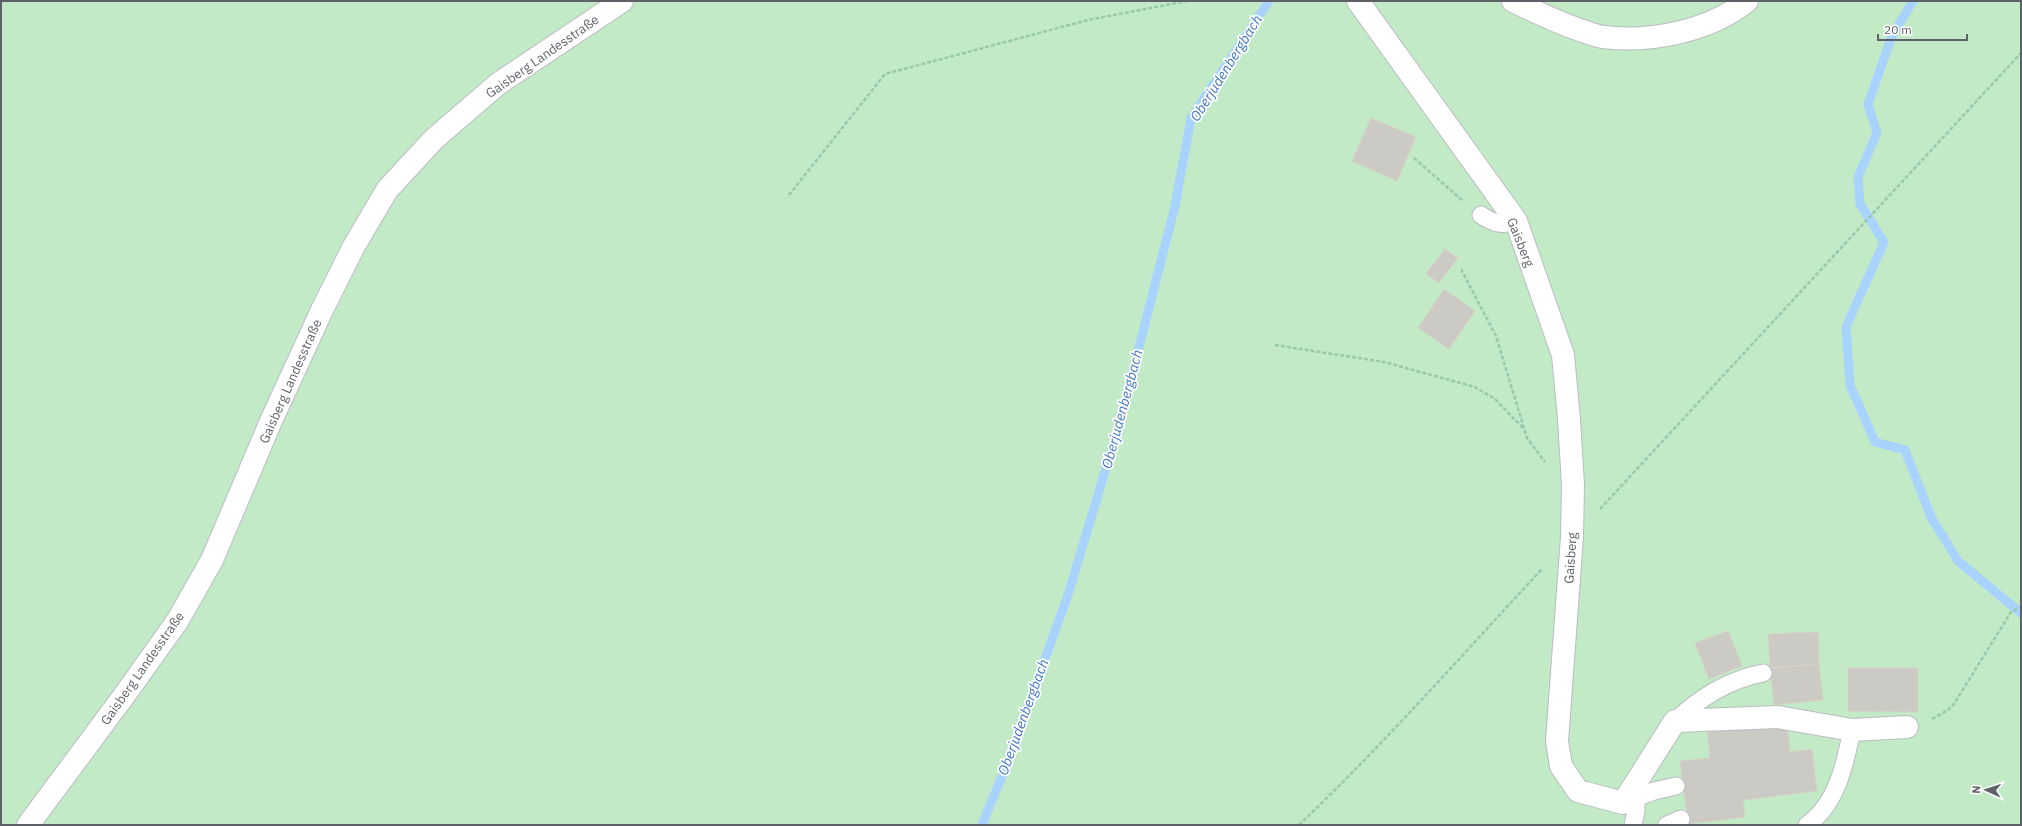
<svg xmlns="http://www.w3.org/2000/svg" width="2022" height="826" viewBox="0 0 2022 826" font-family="'IBM Plex Sans',sans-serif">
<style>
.green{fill:#c2eac6}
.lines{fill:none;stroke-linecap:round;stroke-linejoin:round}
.stream{stroke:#a9d3ff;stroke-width:9}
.building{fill:#cccac4;stroke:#d7d2c5}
.lane-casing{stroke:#b9bcc1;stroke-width:19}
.street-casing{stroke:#b9bcc1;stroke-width:24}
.secondary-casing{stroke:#babdc3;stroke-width:24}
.path{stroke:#99c9ab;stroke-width:2.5;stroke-dasharray:4 2;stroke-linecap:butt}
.lane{stroke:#fff;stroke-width:17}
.street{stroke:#fff;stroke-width:22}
.secondary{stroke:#fff;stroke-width:22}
.labels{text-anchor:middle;stroke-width:3.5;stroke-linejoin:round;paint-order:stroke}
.street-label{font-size:13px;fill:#5e6268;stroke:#fff}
.water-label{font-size:14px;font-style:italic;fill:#4075c3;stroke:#fff}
</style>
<rect width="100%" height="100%" fill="#f1f0e7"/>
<path class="green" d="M1,1h2020v824h-2020z"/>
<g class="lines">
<path class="stream" d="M1913,1l-21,35 -24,68 9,29 -19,44 2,27 24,38 -38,85 4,58 25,57 30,8 26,67 27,44 63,52
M982,825l27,-66 59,-164 53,-177 54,-212 16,-88 78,-117"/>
</g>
<path class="building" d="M1371,118l45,19 -19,44 -45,-20z
M1445,249l13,9 -19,25 -13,-9z
M1444,289l31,22 -26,38 -31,-21z
M1728,631l14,35 -33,13 -14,-36z
M1818,632l1,32 -49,4 -2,-34z
M1819,664l4,36 -49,5 -4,-37z
M1848,668h70v44l-70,-1z
M1787,722l3,30 22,-3 5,42 -74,9 2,17 -57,7 -8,-63 30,-3 -3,-26z"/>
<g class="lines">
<defs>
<path id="lane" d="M1481,215c12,8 21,11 35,6
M1675,721c26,-24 53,-41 88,-48
M1623,803l31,-12 22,-5
M1633,825l3,-14v-13
M1667,825l14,-6
M1807,825c30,-21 38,-61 45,-95"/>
<path id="street" d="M1358,1l158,220 47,134 6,64 4,66 -1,52 -15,204 4,25 17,25 45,12 52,-82 103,-4 74,13 55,-3
M1513,1c23,11 45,22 70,30 6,2 13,5 20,6 47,6 107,-6 144,-36"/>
<path id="secondary" d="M28,825l98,-132 52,-73 34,-60 59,-139 51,-111 32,-64 33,-56 47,-51 64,-55 124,-83"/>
</defs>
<use href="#lane" class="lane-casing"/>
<use href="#street" class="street-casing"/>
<use href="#secondary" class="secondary-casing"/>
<path class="path" d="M1414,158l49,43
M789,195l96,-121 203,-54 99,-19
M1461,269l35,67 31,102 18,24
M1275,345l109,17 91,25 20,12 28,29
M1600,509l421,-456
M1932,719l16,-9 6,-6 57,-92 10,-5
M1299,825c85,-81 163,-170 243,-256"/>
<use href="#lane" class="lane"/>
<use href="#street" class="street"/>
<use href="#secondary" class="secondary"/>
</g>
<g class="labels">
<g class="street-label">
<text transform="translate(542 56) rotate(-35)" y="5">Gaisberg Landesstraße</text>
<text transform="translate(1521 242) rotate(68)" y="5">Gaisberg</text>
<text transform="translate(290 381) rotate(-66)" y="5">Gaisberg Landesstraße</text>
<text transform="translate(1570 558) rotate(-86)" y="5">Gaisberg</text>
<text transform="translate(142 668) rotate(-55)" y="5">Gaisberg Landesstraße</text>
</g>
<g class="water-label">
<text transform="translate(1226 68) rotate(-58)" y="5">Oberjudenbergbach</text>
<text transform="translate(1122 409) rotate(-75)" y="5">Oberjudenbergbach</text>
<text transform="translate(1023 717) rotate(-70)" y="5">Oberjudenbergbach</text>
</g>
</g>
<rect width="2022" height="826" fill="none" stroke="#5e6268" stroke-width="4"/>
<g transform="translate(1986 790) rotate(273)" stroke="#ffffff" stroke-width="3" paint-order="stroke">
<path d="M0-3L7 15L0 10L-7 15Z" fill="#5e6268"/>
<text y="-6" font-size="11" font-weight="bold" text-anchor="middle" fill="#5e6268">N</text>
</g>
<path d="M1878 34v6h89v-6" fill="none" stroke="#5e6268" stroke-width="2"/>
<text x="1884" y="34" font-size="12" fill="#5e6268" stroke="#ffffff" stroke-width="3" paint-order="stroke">20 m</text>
</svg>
